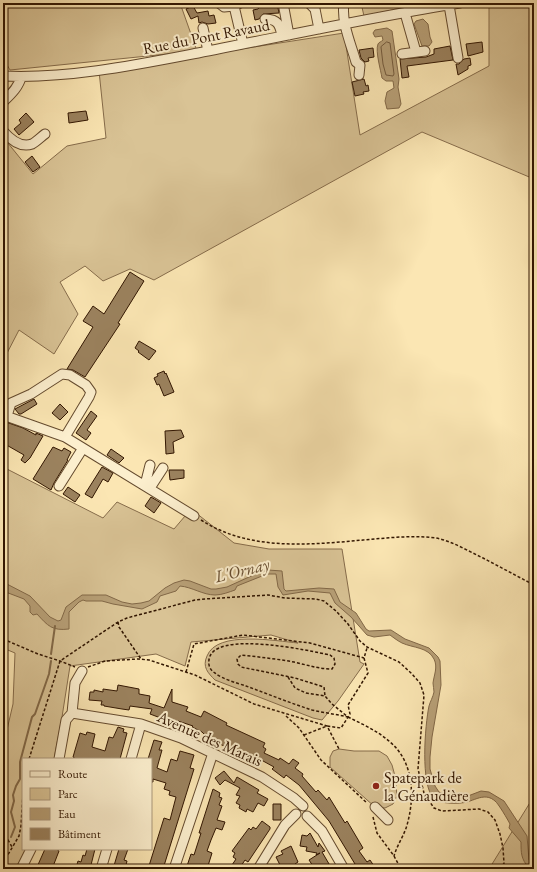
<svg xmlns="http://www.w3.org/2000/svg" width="537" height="872" viewBox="0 0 537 872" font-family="'EB Garamond',serif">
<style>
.green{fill:#d9c395;stroke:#866c4b}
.water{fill:#b79f76;stroke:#826847}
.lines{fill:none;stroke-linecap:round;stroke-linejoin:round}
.shore{stroke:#745a3c;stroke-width:1}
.stream{stroke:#826847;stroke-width:2}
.building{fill:#9b825e;stroke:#321601}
.minor-casing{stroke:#644a2e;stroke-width:11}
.path{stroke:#321601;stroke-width:1.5;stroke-dasharray:3 2;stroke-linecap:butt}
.minor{stroke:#fcefce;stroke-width:9}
.poi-dot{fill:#8f2418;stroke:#fcefce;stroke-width:1.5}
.labels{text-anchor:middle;stroke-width:4;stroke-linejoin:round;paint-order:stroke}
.street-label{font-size:16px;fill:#321601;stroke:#fcefce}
.poi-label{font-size:16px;fill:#321601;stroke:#fcefce;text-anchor:start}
.water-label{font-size:17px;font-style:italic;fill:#674d30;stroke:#fcefce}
</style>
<rect width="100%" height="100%" fill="#fbe6b3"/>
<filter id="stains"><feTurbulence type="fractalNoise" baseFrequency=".005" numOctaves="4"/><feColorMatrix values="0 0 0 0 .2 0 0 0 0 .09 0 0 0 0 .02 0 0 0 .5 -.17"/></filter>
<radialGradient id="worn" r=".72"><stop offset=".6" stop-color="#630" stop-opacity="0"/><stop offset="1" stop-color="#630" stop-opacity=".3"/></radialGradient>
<path class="green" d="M3,3h177l17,48 -187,19 -7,-12z
M361,3h63l-60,13z
M489,3h45v176l-112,-47 -268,148 -24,-11 -27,12 -18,-15 -25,16 18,32 -24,40 -35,-24 -16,31v-224l30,37 34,-28 39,-8 -7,-67 245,-38 16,102 129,-69z
M3,467l100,51 14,-16 57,27 17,-20 43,34 35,6h73l18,113 4,2 -26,37 -16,19 -9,-2 -98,-38c-7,-7 -13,-13 -8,-24 10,-26 69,-15 91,-13l-27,-8 -80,7 -6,24 -29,-12 -86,12 -8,51 -8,42h-31v90h3l-10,20h-13v-122l10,-43 2,-51 -12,-5z
M339,749l15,2h25l8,5 5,9 3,11 2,20 -4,8 -8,4 -10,-1 -45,-40v-10l3,-6z
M531,801l3,1v67h-45z"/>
<path class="water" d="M423,19l5,5 2,13 2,5 -3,4h-7l-8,-22 2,-3z
M387,28l5,3 7,48 -1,8 3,17 -2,4 -12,1 -2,-8 2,-9 7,-4 -1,-7h-7l-4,-3c-1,-7 -7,-27 -4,-34 1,-2 3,-2 5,-4l-1,-4 -7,1 -2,-4 2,-3z
M268,570l14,1 2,18 2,2 33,-3 15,1 6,13 16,11 10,16 3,2 22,-1 14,9 24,9 9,9 2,4 1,24 -9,52 -2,20v12l5,17 4,6 9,4h20l13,-5 8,1 15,9 23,35 2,24 5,4v4h-5c-8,-9 -8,-15 -8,-26l-12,-14 1,-4c-2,-4 -12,-21 -15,-23 -9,-8 -18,-2 -28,1 -7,2 -27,2 -33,-3 -14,-14 -9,-74 -5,-93 1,-4 4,-9 5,-14 0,-3 -1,-6 -1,-9 1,-8 5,-16 1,-24 -6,-12 -21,-11 -32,-16 -4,-2 -8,-5 -12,-8l-16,2 -7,-2 -16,-18 -16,-14 -5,-10 -22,-2 -25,4 -5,-8 -2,-13h-9l-30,12 -2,4c-6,2 -13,5 -20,5 -12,0 -23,-8 -35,-9l-4,5 -16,5 -3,6 -15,7 -29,-5 -11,-3h-16l-3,-1 -4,2 -10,10v17c-17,2 -21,-3 -32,-15l-4,1 -3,-3v-6l-6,-7 -21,-8v-9l27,14 20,21 8,4 3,-1 5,-13 16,-12h24l16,7 10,2 9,-1 8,-2 16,-13 9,-5 10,-3 6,1 21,8h5l11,-2 33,-15z"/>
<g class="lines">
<path class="shore" d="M387,42l3,1 4,31 -1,2 -7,-1 -3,-11 -2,-17z"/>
<path class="stream" d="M51,654l4,-28
M11,837l4,-10 -4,-15 3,-11 -1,-6 3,-9 4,-7v-17l12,-45 3,-3 14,-40 2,-13
M3,849l3,-7"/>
</g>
<path class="building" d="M269,3h8l2,10 -16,1 -4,5 -4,1 -2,-10 5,-1 4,-5z
M193,6l4,7 11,-2 1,5 5,-1 2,8 -8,1 -6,-2 -3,1 -1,-7 -7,3 -5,-10z
M482,42l1,10 -15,4 -2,-12z
M450,46l3,14 -46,6 2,11 -7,1 -2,-19 26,-2 8,-3v-5z
M373,48l1,9 -6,1 1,3 -4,1 -4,-4 -2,-8z
M470,58l1,7 -3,1v3l-10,6 -2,-11h3l5,-5z
M364,79l2,7 2,-1 1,6 -6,1 1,2 -9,2 -3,-14z
M86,111l2,9 -19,3 -1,-10z
M26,113l8,9 -15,13 -5,-6 7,-6 -2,-3z
M32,156l8,11 -7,5 -8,-10z
M130,272l14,9 -26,42 2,1 -35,53 -12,-7 -6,-1 26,-42 -10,-6 10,-15 11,8z
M139,341l17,10 -7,9 -11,-8 1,-1 -4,-3z
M164,371l1,3 1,-1 8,19 -10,4 -5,-12 -2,1 -3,-7 4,-2 -1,-2z
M34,399l3,5 -16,10h-2l-4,-5z
M60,404l8,8 -8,8 -8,-7z
M91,411l6,5 -10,14 4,3 -5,7 -10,-7z
M3,421l20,7 13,7v-2l7,3 -13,22 -5,5 -4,-3 3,-5 -21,-12z
M181,430l3,7 -11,5 1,11 -8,1 -1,-23z
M53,447l9,4 2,-3 7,4 -4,8h1l-14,23 -3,7 -18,-11z
M111,449l13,9 -5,5 -12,-8z
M102,467l11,6 -5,9 -5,-3 -11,19 -7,-4z
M169,470h15v8l-14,2z
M68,487l12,8 -5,7 -12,-8z
M151,497l10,6 -7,10 -9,-7z
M118,685l21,4v5l11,2 -1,7 15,5 8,-19v13l16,5 -2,4 15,6 3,-6 23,12 -1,2 39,18 -2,4 3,2 -2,4 15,7 1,-2 9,6 4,-5 6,4 -4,5 8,6 -1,2 14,16 2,-2 9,10 2,-3 16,26 2,-2 16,27 -4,3 8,11 3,-2 4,6 -4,3h-12l-29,-48 -30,-36 -13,-10 -2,3 -12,-9 2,-2 -20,-11 -2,3 -22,-10 -26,-13 1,-1 -3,-3 -10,-5 1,-1 -15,-5v2l-4,-2v2l-24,-9 2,-5 -22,-3 -1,4 -7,-1 -18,-3v-1h-3l1,-4 -13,-1 1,-8h4v-2l9,2v-3l14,2z
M118,727l6,2 -1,3 4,1 -7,26h-44l-3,-2 7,-24 6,2 1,-3 8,2 -3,13 13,4 4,-14 4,1z
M154,740l8,2 -3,8h3l-5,18 10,4 4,-13 6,2 3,-10 14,4 -4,13 4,1 -31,100h-15l16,-51 6,2 6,-23 -7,-2 1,-4 -6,-2 2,-6 -13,-4v3h-2v-23h-3z
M224,771l10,12 3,-6 22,13 -2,3 11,6 -4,7 -6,-3 -5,9 -6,-3 -1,3 -7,-4 1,-3 -4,-2 4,-7 -4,-1 4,-7 -15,-8 -5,5 -5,-7z
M213,789l7,4 -1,4 3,1 -3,7 3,1 -5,14 8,2 -3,8 -6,-2 -5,12 -4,11 5,2 -5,16h-21l5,-15 3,1 7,-22h-2z
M273,804h8v16h-8z
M262,821l8,6v2l-22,33 -3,-2 -6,9h-2l-5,-4 4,-6 -3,-2 2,-4 -3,-2 17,-23 2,2 2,-3 3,2z
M310,833l8,14 1,-4 6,8 -3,1 10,17h-17l-6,-9 11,-7 -4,2 1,-2 -11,-2 1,-4 -7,-1 2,-11 5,1z
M291,846l7,16 -3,2 2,5h-15l-6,-12 7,-3 -2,-3z
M45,849h11l3,2 -7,18h-11l-4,-2z
M87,849h8l-5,20 -14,-1 2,-7 3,1 2,-7 2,1z
M119,849h9l-4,11 3,1 -2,8h-12z"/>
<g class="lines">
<defs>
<path id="minor" d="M219,3l5,4 10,-1 6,-3
M283,3l6,32
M309,3l6,6 4,20
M344,3c-3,19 7,41 12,59l4,3 -1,10
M449,5l9,53
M234,6l9,38
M405,13l11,39
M265,19c13,0 15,6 17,17
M203,28l5,23
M402,54l23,-3
M3,76c64,3 133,-11 195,-23 87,-17 174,-36 262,-50
M3,102c7,-7 16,-15 18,-25
M3,131c7,8 18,17 29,13 4,-2 9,-7 13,-10
M3,415l62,22 129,79
M7,416l4,-13 20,-9 31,-20 8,1 16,10 5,7 -2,5 -24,40
M145,485l5,-20
M59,486l24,-38
M150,488l13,-20
M72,713l69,11 40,14 81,39 32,21 9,8
M59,759l7,-39 6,-7 3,-30 7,-12
M131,759l10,-35
M375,807l13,13
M307,816l15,15 22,38
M21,869l10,-20
M101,869l6,-20
M174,869l39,-116
M258,869l27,-44 11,-11"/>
</defs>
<use href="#minor" class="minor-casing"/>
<path class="path" d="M201,520c48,31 107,25 162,20 24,-2 48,-5 73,-2 16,3 32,13 47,20 17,9 34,18 51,27
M118,622l1,5 22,32
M3,639l35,15 22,7 15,6
M88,667l17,-6 33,-2 11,1 46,15 59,29 73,22 12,23
M186,672l8,-28 49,-9 67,8 54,15
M288,677l7,11 11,5 19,3 7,8 16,13c-12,-3 -24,-4 -36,-7 -22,-7 -44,-16 -66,-24 -9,-3 -24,-7 -31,-13 -5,-3 -7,-8 -6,-13 3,-31 102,-9 121,-5l4,3 1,6 -3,5c-13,0 -25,-4 -38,-7 -17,-3 -35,-5 -53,-7l-4,4 1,5 3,3 54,11 29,9 1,9
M286,716l13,12 22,32 46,43
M348,717c14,7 30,14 42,25 24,20 25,55 17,83 -3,11 -10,20 -13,31
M304,735l23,-9 14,2 9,-14 -2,-9 20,-32 -4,-15 3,-10
M29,759l31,-98 58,-39 9,-4 68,-18 10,-1 63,-4 17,3 31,1 8,2 12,10 12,13 12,17 7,6 32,15 12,11 9,10 4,12 -6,74 6,24 10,15 8,3 37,-2 9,3 7,8 5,14 3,14 1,15 -3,6
M373,817l4,16 17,23 7,13
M3,831l9,16
M3,863l16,-27 2,-10 2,-33
M504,864l3,5"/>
<use href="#minor" class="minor"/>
</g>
<circle class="poi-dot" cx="376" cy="786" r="4"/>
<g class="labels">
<g class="street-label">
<text transform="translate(206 36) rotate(-11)" y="6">Rue du Pont Ravaud</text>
<text transform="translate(210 738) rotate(24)" y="6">Avenue des Marais</text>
</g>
<g class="poi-label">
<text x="384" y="783">Spatepark de<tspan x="384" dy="18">la Génaudière</tspan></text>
</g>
<g class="water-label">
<text transform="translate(242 570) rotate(-14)" y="6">L'Ornay</text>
</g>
</g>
<rect width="537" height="872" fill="none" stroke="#fbe6b3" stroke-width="16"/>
<rect x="4" y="4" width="529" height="864" fill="none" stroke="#321601" stroke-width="2"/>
<rect x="8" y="8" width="521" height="856" fill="none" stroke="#321601"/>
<rect x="22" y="758" width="130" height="92" fill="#fcefce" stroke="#ab987c"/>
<rect x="30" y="771" width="20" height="6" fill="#fcefce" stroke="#ab987c"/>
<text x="58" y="778" font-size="12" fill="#321601">Route</text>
<rect x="30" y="788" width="20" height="12" fill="#d9c395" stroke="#ab987c"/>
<text x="58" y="798" font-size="12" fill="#321601">Parc</text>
<rect x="30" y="808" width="20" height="12" fill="#b79f76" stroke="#ab987c"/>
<text x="58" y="818" font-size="12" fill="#321601">Eau</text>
<rect x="30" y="828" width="20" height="12" fill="#9b825e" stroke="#ab987c"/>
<text x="58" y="838" font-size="12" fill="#321601">Bâtiment</text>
<rect width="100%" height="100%" filter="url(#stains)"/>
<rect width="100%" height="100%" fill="url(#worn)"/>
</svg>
